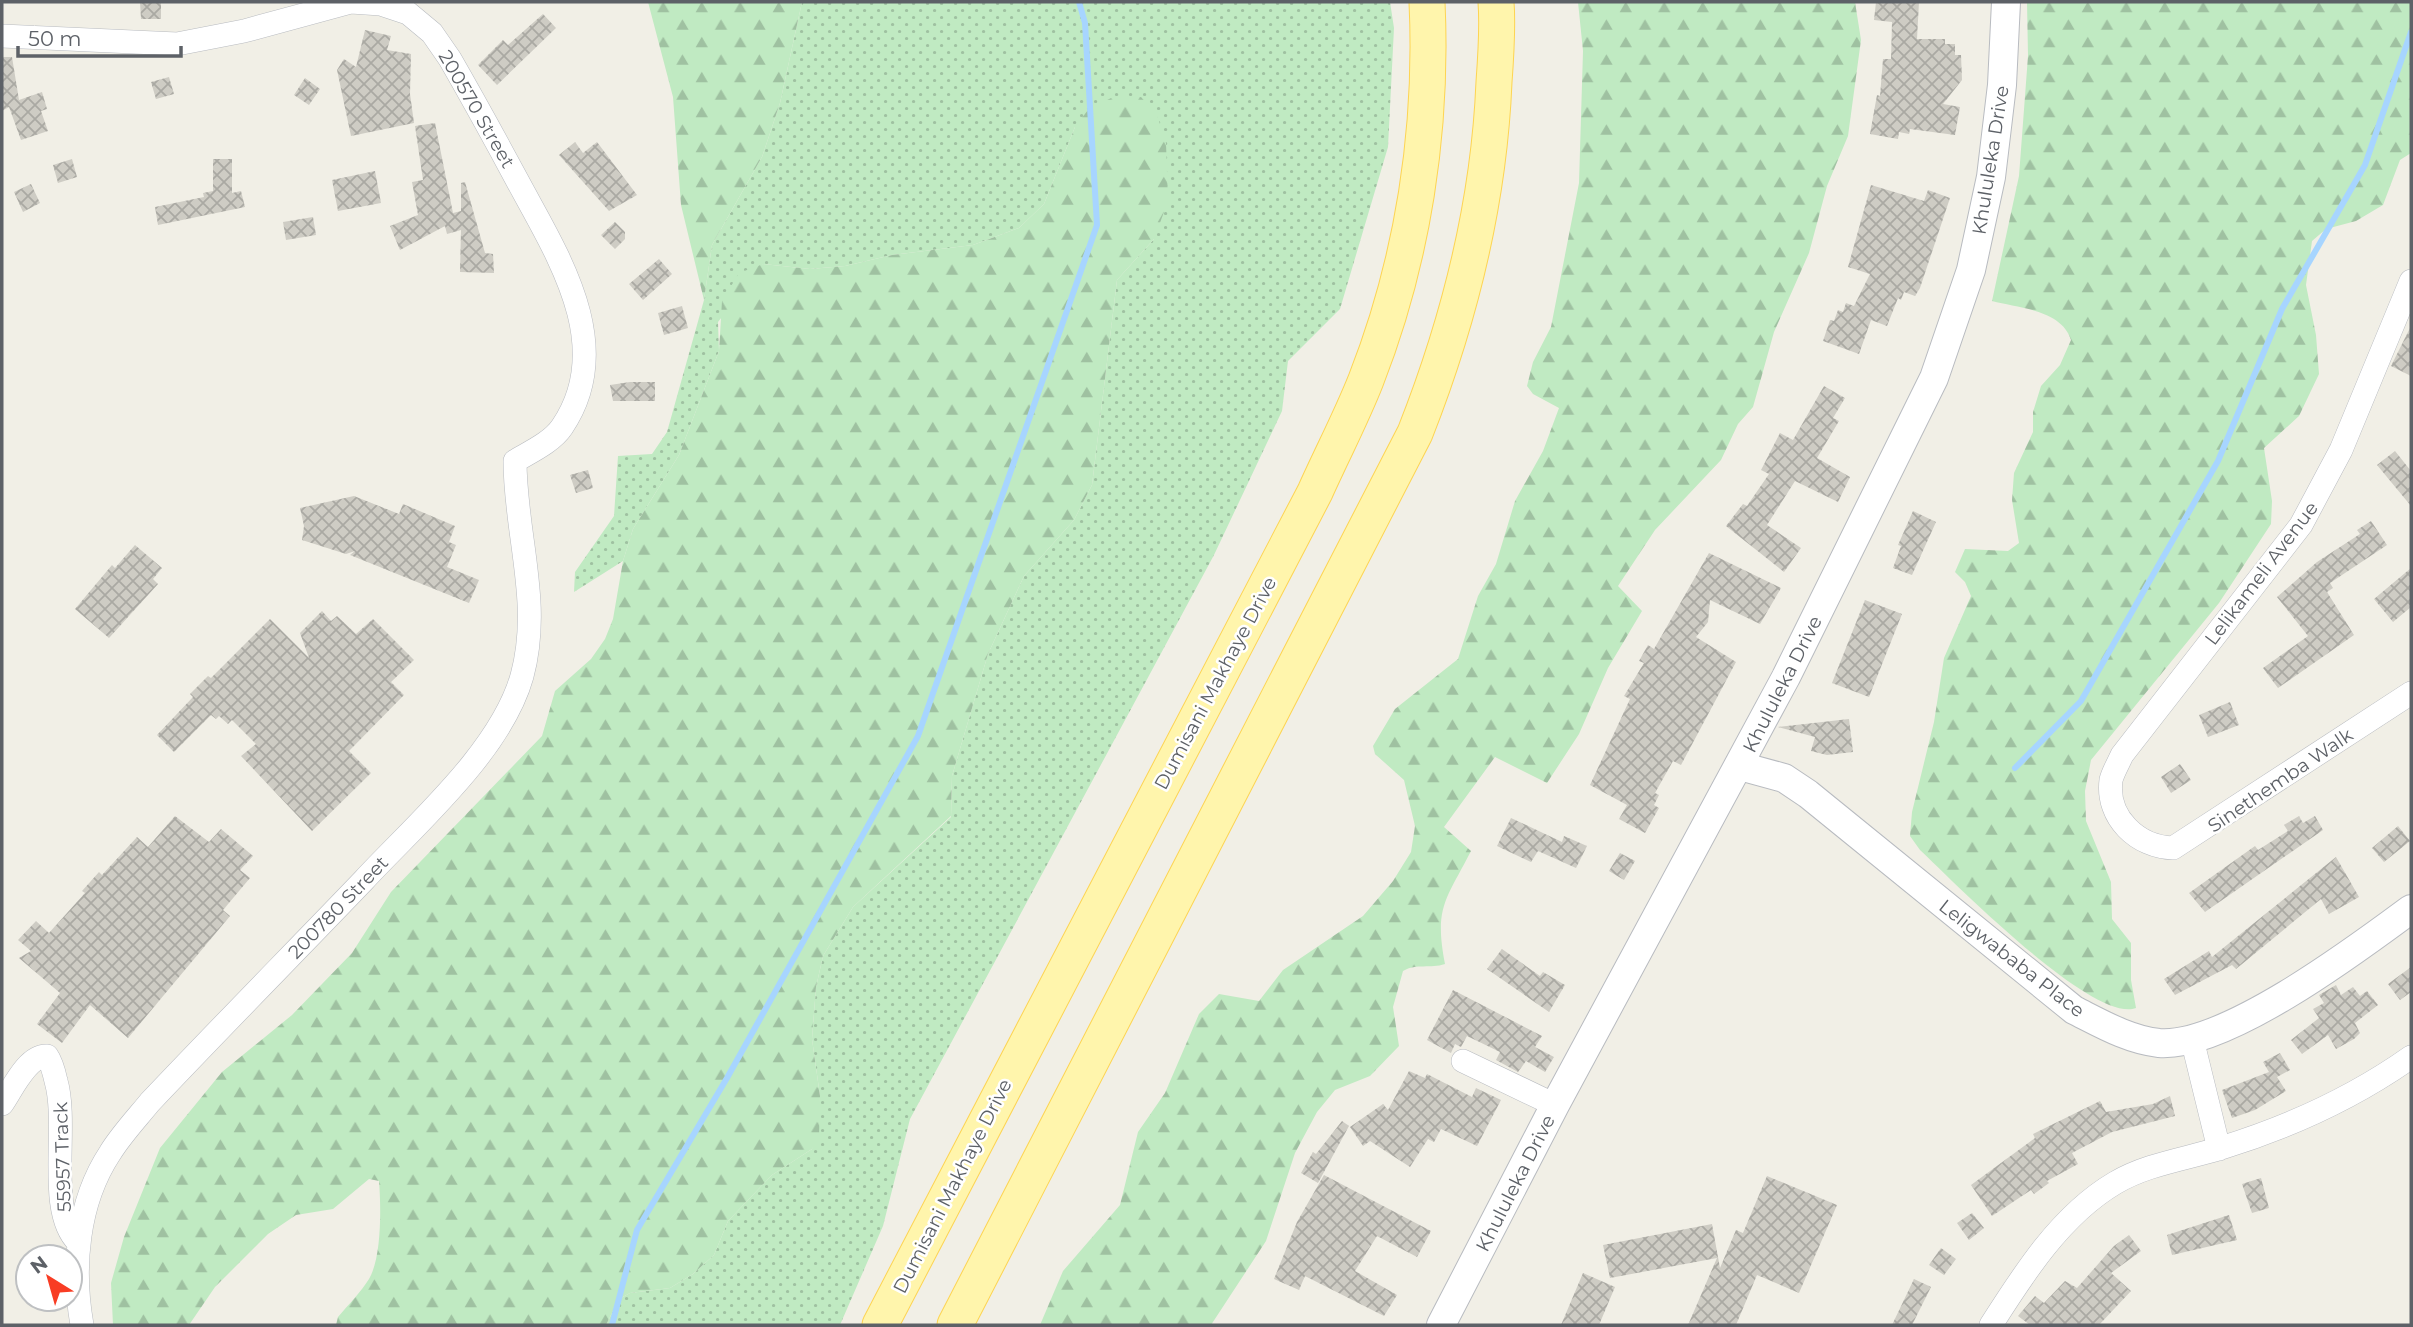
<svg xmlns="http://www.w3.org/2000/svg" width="2413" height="1327" viewBox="0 0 2413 1327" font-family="Montserrat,sans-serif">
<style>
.grass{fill:url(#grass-dots)}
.forest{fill:url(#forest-firs)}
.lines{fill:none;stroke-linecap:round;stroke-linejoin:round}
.stream{stroke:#a7d5ff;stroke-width:6}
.building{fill:url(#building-cross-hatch)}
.minor-casing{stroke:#b8bbc0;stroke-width:24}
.tertiary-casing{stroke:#b8bbc0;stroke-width:30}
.primary-casing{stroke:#fdd452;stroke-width:37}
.minor{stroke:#fff;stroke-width:23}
.tertiary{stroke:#fff;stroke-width:28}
.primary{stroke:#fff5ac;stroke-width:35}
.labels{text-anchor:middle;stroke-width:5;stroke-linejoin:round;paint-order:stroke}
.street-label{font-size:19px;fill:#5d6167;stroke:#fff}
</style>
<defs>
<pattern id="grass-dots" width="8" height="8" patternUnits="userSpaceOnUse" patternTransform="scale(1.75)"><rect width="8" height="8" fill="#c0eac2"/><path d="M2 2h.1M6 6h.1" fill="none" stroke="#9fc1a1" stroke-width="1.8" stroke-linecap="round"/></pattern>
<pattern id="forest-firs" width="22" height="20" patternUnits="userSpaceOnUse" patternTransform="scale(1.75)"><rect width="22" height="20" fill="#c0eac2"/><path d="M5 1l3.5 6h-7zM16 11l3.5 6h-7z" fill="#9fc1a1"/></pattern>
<pattern id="building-cross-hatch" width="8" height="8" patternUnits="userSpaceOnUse" patternTransform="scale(1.75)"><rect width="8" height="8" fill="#ceccc4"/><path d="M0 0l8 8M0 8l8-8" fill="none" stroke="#aaa9a3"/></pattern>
</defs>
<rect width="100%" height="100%" fill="#f1efe6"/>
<path class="grass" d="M802,2h588l4,26 -6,119 -48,162 -52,52 -6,50 -68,144 -304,564 -27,107 -43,99h-234l13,-26 11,-6 40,-5 23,-14 21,-19 14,-34 44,-46 40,-26 8,-53 -8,-57 4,-52 7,-31 30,-49 98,-90 1,-41 36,-122 36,-78 50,-56 18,-35 25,-205 37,-41 -79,-112 -31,77 -25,24 -46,17 -81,10 -47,11 -35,3 -47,-5 -45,58 1,29 -40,104 -46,74 -10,32 -49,31 1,-20 39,-56 4,-60 34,-2 15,-22 37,-132 8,-55 50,-88 18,-54z"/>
<path class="forest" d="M648,2h154l-22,101 -18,54 -50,88 -8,55 -23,-95 -8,-108z
M1578,2h277l6,38 -13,96 -21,50 -18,67 -35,79 -21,75 -15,17 -17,36 -66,70 -37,56 24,25 -34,57 -29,66 -32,49 -52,-26 -51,70 27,24c-25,49 -37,56 -26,113 -15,5 -28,-1 -42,7l-10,36 6,39 -29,30 -35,14 -18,22 -22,41 -29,88 -55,84h-171l23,-54 57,-66 18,-73 27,-39 34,-79 20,-20 40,7 24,-31 80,-54 30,-35 18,-29 4,-26 -11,-46 -29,-26 -2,-8 22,-37 63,-50 20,-63 18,-32 19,-63 28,-50 16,-43 -26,-14 -6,-8 6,-24 18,-35 28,-144 4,-132z
M2027,2h384v151l-11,7 -17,45 -27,16 -30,8 -14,12 -6,44 10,50 3,39 -20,42 -35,32 8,53 -1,23 -52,79 -128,157 -6,31 1,30 25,61 1,37 19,24v37l5,28c-43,16 -182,-126 -216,-158l-10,-14 2,-24 22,-90 10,-64 27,-62 -6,-14 -10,-10 10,-23 43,2 11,-8 -7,-43 2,-27 19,-41v-20l8,-26 19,-21 11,-25c-9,-30 -52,-32 -79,-39l27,-125 9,-120z
M1141,97l16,18 9,28 2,58 -14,38 -37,41 -25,205 -18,35 -50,56 -36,78 -36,122 -1,40 -98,91 -30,49 -7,31 -4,52 8,57 -1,41 -7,12 -40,26 -44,46 -14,34 -21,19 -23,14 -40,5 -11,6 -13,26h-270l2,-8c10,-12 23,-25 31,-38 13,-22 12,-73 10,-98l-10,-2 -36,30 -37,6 -28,19 -53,53 -26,38h-76l-2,-42 13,-46 36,-89 62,-76 70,-57 60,-62 39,-61 151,-156 13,-45 36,-32 14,-20 8,-20 10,-58 10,-32 46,-74 40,-104 3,-50 17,-28 24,-9 47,5 35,-3 47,-11 81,-10 46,-17 25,-24 31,-77 13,-17 23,-12z"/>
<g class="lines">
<path class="stream" d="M2015,768l66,-67 137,-240 64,-152 83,-144 46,-133
M612,1325l25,-95 90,-152 191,-342 179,-511 -12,-202 -6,-21"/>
</g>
<path class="building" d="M140,2h21v17h-20z
M1876,2h43l-2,37h28v5h10v11h6l1,25 -19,24 17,3 -5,28 -45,-6 -1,5 -10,-2 -1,7 -28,-5 7,-39 3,1 3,-37h8l1,-37 -18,-2z
M543,14l13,14 -59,57 -19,-20 25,-25 5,5z
M365,30l26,6 -4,14 24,4 -1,40 4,29 -63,13 -14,-66 7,-11 12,8z
M2,57h10l7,43 23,-8 5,17 -6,2 7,20 -27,9 -12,-33 -7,4z
M169,77l5,17 -18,5 -5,-17z
M305,78l15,11 -11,16 -15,-10z
M435,123l18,90 8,-2v-28l4,-1 20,71 8,1 1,19 -34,-1 1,-42 -14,4 -2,-8 -45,24 -10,-24 28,-11 -6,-33 11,-2 -8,-54z
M575,142l8,11 14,-11 40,53 -28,16 -50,-56z
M72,159l5,18 -19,6 -5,-18z
M213,159h19v34l9,-2 4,16 -87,18 -3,-18 49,-10 -1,-4 10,-2z
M375,171l6,32 -43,8 -6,-31z
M31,184l9,19 -17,9 -9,-20z
M1871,185l53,16 4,-11 22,8 -30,90 -5,8 -11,-4 -3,8 -3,-2 -11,28 -16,-6 -12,34 -36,-13 7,-21 4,1 4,-11 5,2 3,-9 8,3 16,-32 -22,-7z
M313,217l3,18 -30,5 -3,-18z
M615,222l10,10v7l-10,10 -14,-14z
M659,259l13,15 -29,26 -14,-16z
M682,306l6,22 -24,7 -6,-22z
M2411,326v50l-20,-10z
M630,382h25v19h-42l-3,-16z
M1824,386l21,12 -12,20 6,3 -22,37 33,19 -12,25 -43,-21 -28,44 34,23 -17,24 -58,-46 17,-22 4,2 22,-32 -8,-4 19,-37 13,7z
M2395,451l16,20v35l-34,-41z
M588,470l5,18 -17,5 -6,-18z
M354,496l45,18 4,-10 52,22 -6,16 7,3 -9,22 32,13 -10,23 -119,-48 5,-4 -9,3 -44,-14 2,-14 -4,-18z
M1913,511l23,11 -24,53 -19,-7 8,-22 -3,-1z
M2371,521l16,24 -57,38 3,5 -6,4 27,43 -76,53 -15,-20 45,-32 -31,-39 40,-35 43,-28 -3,-4z
M135,545l27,23 -9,11 5,5 -49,54 -34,-29 37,-44 3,3z
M1709,553l72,35 -21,36 -50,-24 -2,22 -12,15 40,25 -55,103 -8,-4 -18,32 4,2 -5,10 5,3 -14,25 -26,-14 8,-14 -37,-20 40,-86 -6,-3 20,-33 -5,-2 9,-16 6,4z
M2411,568v39l-18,15 -19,-23z
M1865,600l37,14 -33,83 -37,-14z
M322,611l9,10 6,-5 19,18 17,-15 41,41 -23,22 13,13 -55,56 22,22 -59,58 -71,-75 15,-12 -24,-24 -4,4 -9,-8 -3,3 -5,-4 -37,37 -17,-17 36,-38 -3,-3 18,-18 3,2 59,-59 39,39 -9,-25z
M2230,702l9,23 -31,12 -9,-22z
M1849,719l4,33 -26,3 -16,-4 4,-14 -37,-10z
M2180,764l11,16 -20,13 -10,-16z
M175,816l34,26 12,-13 32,27 -13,14 10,8 -27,32 7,6 -102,122 -38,-33 -28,38 -25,-19 23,-31 -41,-35 12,-7 -13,-11 18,-19 13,12 36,-40 -3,-2 17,-19 3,3 35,-38 11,10z
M2299,816l4,7 12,-7 8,14 -118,82 -16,-19 66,-47 3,4 30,-19 -4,-6z
M1511,818l51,24 2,-6 23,10 -11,22 -38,-17 -7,11 -34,-16z
M2398,826l12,15 -26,21 -12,-14z
M1620,853l15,8 -11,19 -15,-9z
M2336,857l23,40 -30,17 -8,-15 -85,70 -4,-4 -57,30 -11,-16 45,-28 3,6z
M1502,949l38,27 3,-4 22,13 -16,27 -62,-43z
M2411,967v25l-11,8 -12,-16z
M2336,985l5,10 12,-8 7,9 7,-5 11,14 -23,18 5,10 -6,6 -18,10 -8,-14 -26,19 -11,-14 28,-22 -6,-9 11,-6 -5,-8z
M1453,990l89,46 -7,11 19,10 -9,15 -19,-11 -8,11 -22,-12 4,-8 -33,-16 -6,11 -6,-3 -4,9 -24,-13z
M2280,1053l10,17 -13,7 9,14 -31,19 -23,8 -10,-28 47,-18 -6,-10z
M1409,1071l16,7 2,-4 45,23 4,-9 25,12 -24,46 -36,-17 -7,13 -6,-3 -18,28 -40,-26 -7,5 -13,-19 33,-23 5,6z
M2170,1096l5,20 -63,16 -40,21 6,11 -31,17 2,2 -15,11 -3,-4 -39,26 -21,-31 64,-47 -2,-4 67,-33 6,11 47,-8z
M1342,1121l7,5 -31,57 -17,-10 12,-21 3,2z
M1324,1175l107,56 -14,26 -40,-21 -22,35 42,24 -13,21 -79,-40 -6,14 -25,-11 23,-57z
M1767,1176l70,29 -38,88 -42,-18 -21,50h-48l29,-67 -107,20 -7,-33 109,-21 8,44 16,-38 7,3z
M2261,1178l8,30 -17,5 -10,-29z
M1972,1213l12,15 -15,12 -12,-17z
M2229,1215l8,25 -65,15 -5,-20z
M2129,1235l12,16 -30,22 20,18 -32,34h-69l-12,-9 17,-20 9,7 21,-22 12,7 37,-42z
M1941,1248l15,11 -12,16 -15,-10z
M1583,1273l32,14 -16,38h-38z
M1914,1279l17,8 -19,38h-20z"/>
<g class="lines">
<defs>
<path id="minor" d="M2,36l175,8 67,-13 107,-29 30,2 27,9 24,20 18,26c23,40 45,80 67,121 39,73 101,165 45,247 -10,15 -32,25 -47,34 0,73 27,142 7,215 -21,75 -106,148 -158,204 -71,74 -143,147 -214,222 -13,16 -29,33 -40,51 -33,50 -38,115 -28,172
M2411,281l-70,169 -40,75 -179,230c-3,7 -9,17 -11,25 -5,38 27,67 62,68l238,-155
M2192,1039l27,110
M1463,1061l92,44
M2,1104c10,-14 25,-49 45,-48 5,7 7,16 9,25 13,45 -10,130 22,161
M1991,1325c33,-52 70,-110 124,-142 32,-19 71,-24 106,-35 68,-21 132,-50 190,-91"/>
<path id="tertiary" d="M1740,766l44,12 24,16 266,216c26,13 55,30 85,33 66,5 198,-94 252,-134
M1441,1325l114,-220 231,-428 148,-299 37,-108 20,-93 11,-92 4,-83"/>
<path id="primary" d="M880,1325l435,-833c17,-38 36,-74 51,-112 47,-120 67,-250 61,-378
M955,1325l460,-892c45,-114 74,-229 79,-351 2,-27 4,-54 2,-80"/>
</defs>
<use href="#minor" class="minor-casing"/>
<use href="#tertiary" class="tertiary-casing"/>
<use href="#primary" class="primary-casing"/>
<use href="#minor" class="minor"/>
<use href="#tertiary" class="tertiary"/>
<use href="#primary" class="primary"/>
</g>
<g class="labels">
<g class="street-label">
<text transform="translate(477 109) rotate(60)" y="7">200570 Street</text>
<text transform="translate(1990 160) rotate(-81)" y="7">Khululeka Drive</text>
<text transform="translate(2261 573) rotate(-53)" y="7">Lelikameli Avenue</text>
<text transform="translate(1215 683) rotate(-62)" y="7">Dumisani Makhaye Drive</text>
<text transform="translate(1782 684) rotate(-63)" y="7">Khululeka Drive</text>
<text transform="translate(2280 780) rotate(-34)" y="7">Sinethemba Walk</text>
<text transform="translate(338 907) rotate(-46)" y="7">200780 Street</text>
<text transform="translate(2012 958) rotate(38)" y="7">Leligwababa Place</text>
<text transform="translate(62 1157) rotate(-92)" y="7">55957 Track</text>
<text transform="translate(1515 1183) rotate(-63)" y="7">Khululeka Drive</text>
<text transform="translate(952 1186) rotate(-63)" y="7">Dumisani Makhaye Drive</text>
</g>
</g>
<rect width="2413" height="1327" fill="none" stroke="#5d6167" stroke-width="7"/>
<g transform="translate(49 1278) rotate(323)"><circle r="33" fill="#ffffff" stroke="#bec0c2" stroke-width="2"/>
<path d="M0-5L12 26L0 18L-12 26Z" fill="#f83d24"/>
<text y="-10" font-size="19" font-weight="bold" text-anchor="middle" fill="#5d6167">N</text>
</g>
<path d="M18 46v10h163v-10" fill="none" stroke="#5d6167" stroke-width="3.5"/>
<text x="28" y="46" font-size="21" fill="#5d6167" stroke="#ffffff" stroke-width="5" paint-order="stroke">50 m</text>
</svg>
